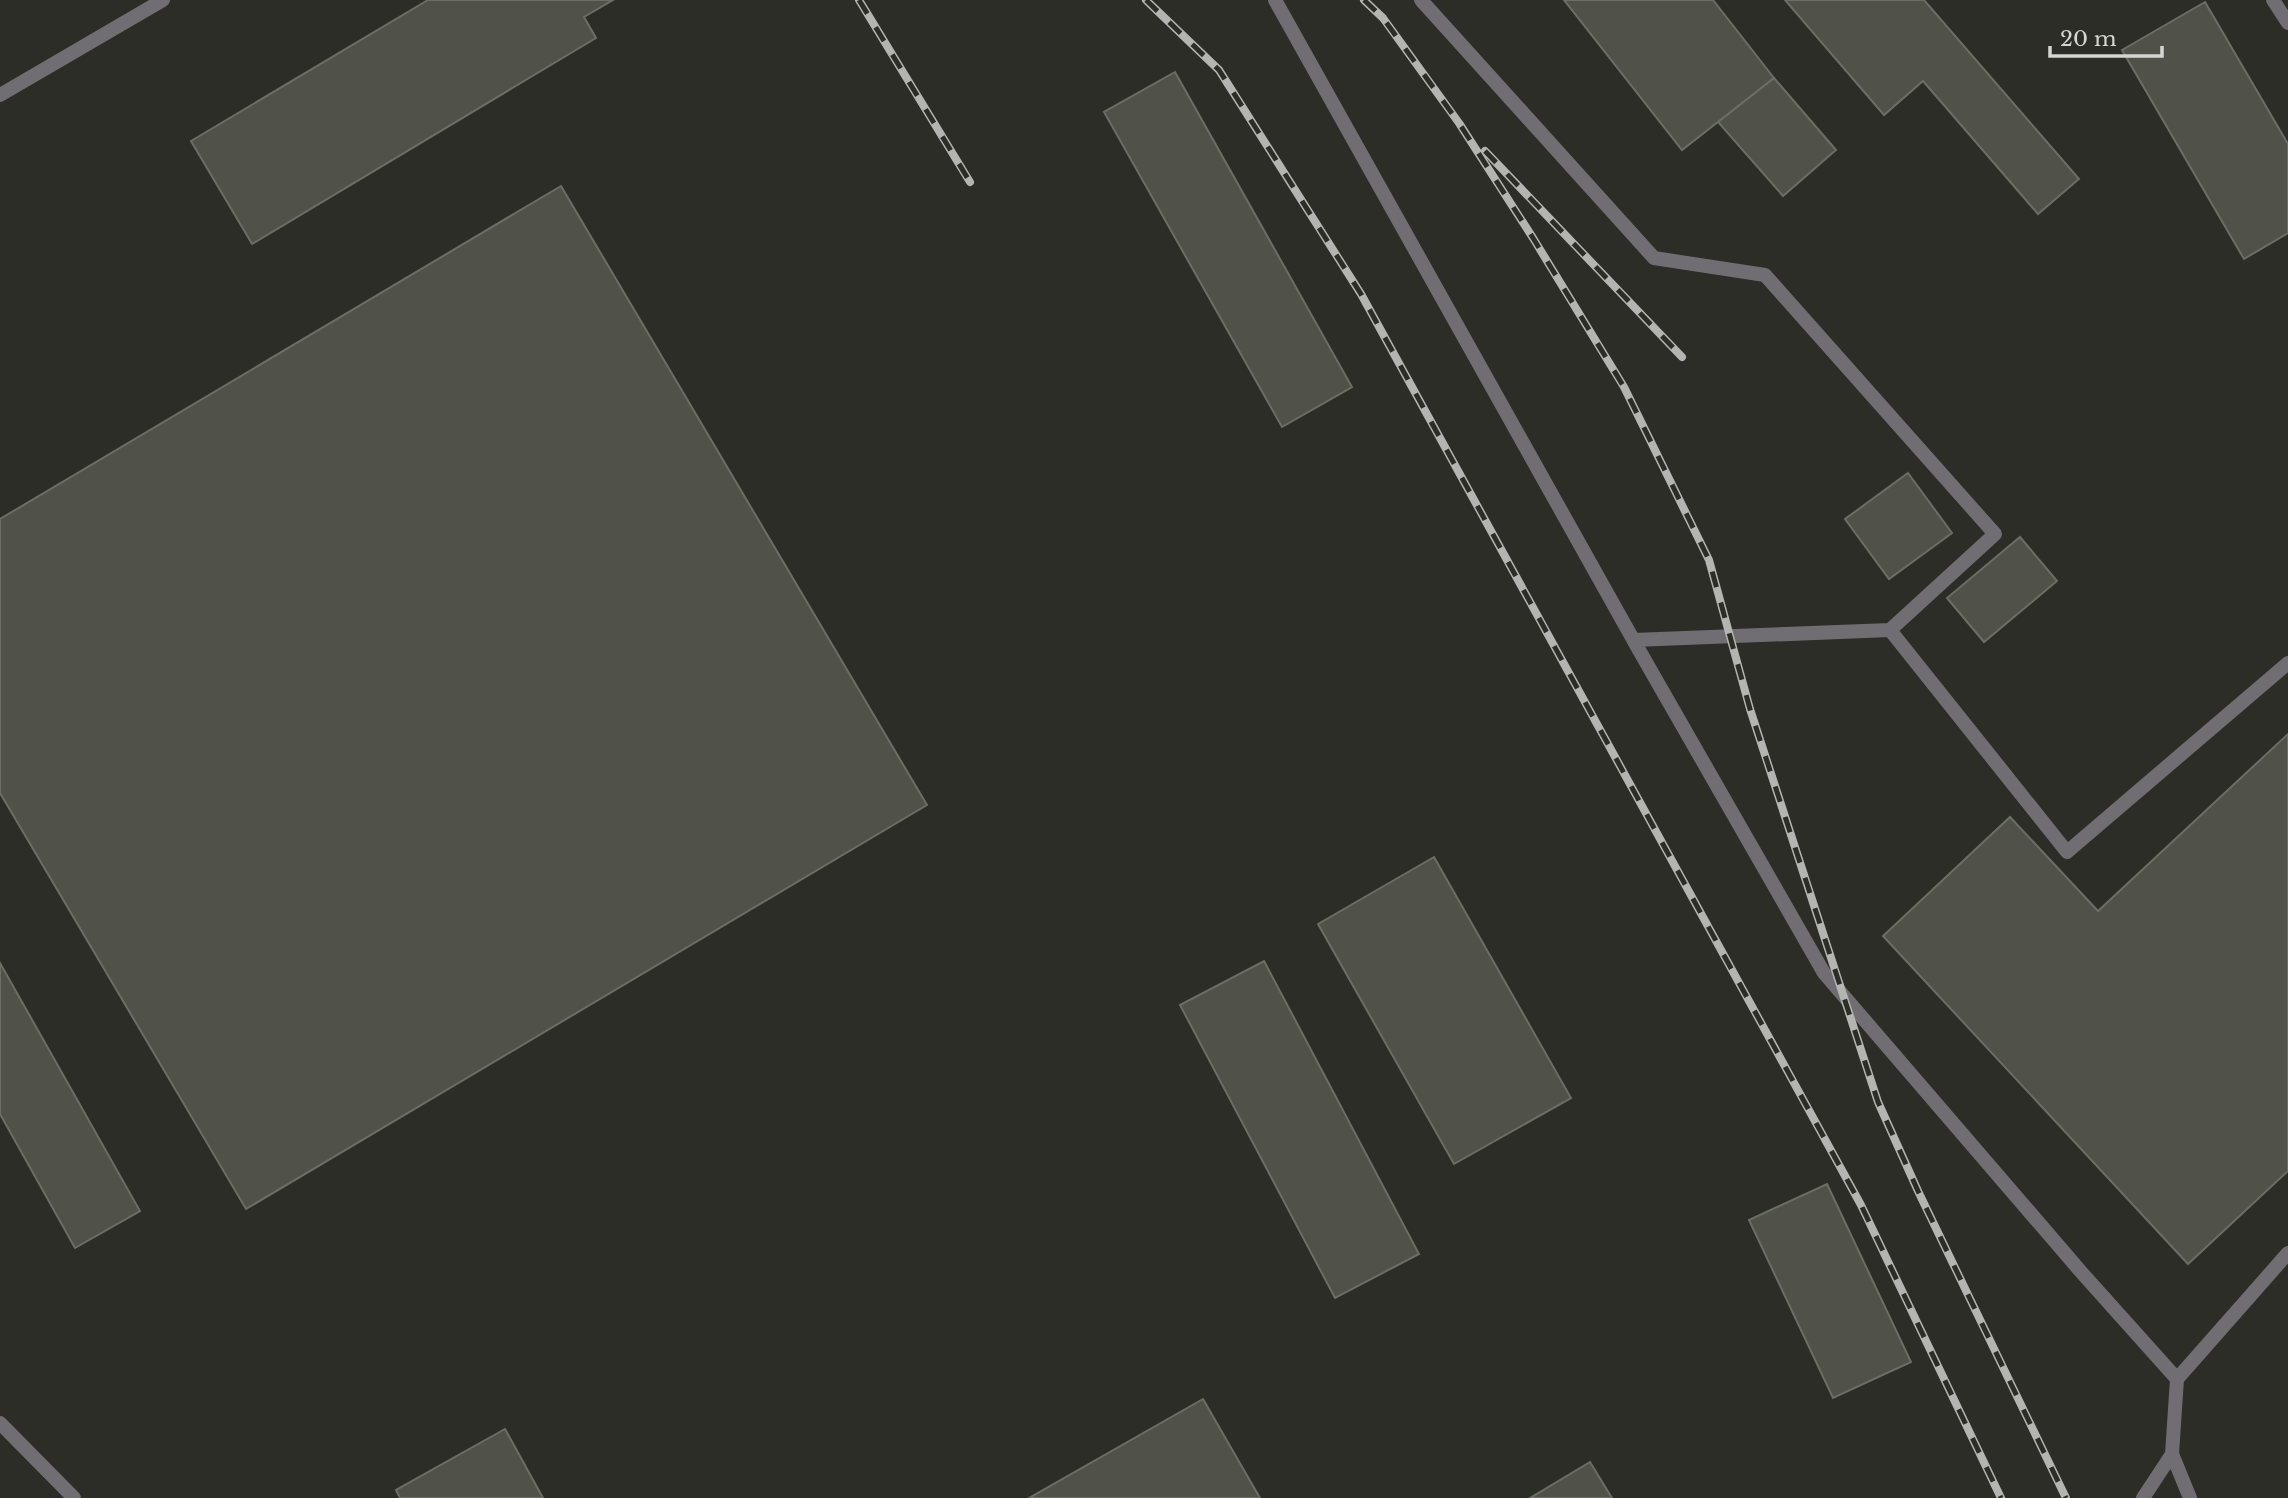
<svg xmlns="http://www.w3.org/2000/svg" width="2288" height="1498" viewBox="0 0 2288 1498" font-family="'Libre Baskerville',serif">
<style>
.building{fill:#50524a;stroke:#6b6e65;stroke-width:2}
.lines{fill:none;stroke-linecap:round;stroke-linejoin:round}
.lane{stroke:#706e72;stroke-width:14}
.street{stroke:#706e72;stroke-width:14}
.rail-casing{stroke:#b4b5b0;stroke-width:8}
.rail{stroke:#2b2d26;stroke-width:5;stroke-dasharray:16;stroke-linecap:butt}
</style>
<rect width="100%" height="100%" fill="#2b2d26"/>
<path class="building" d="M428,0h185l-29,17 12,21 -344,206 -61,-103z
M1564,0h149l61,78 -92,72z
M1785,0h139l155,179 -41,35 -115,-133 -39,34z
M2205,2l83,142v89l-44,26 -122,-209z
M1175,72l177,315 -70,40 -178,-315z
M1774,78l62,72 -53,46 -65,-74z
M561,186l366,619 -681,404 -246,-416v-274z
M1908,473l44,60 -63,46 -44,-60z
M2020,537l37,44 -73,61 -37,-44z
M2288,734v437l-100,93 -305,-328 127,-119 88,94z
M1434,857l137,241 -117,66 -136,-240z
M1264,961l155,293 -84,44 -155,-293z
M0,963l140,248 -65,37 -75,-134z
M1827,1184l84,178 -78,36 -84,-178z
M1203,1399l57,99h-231z
M505,1429l38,69h-143l-4,-8z
M1590,1462l22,36h-82z"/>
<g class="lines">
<path class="lane" d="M1275,0l364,650 185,323 258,300 95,106 -5,75 18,44
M1421,0l233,258 111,17 230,259 -105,96
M2273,0l15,23
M1634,640l256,-10 177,222 221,-189
M2177,1379l111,-126
M2143,1498l29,-44"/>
<path class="street" d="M0,95l163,-95
M0,1423l74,75"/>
<defs>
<path id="rail" d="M859,0l111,182
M1146,0l73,70 142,224 500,911 140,293
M1364,0l19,18 76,105 74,115 91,149 85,173 41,149 128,393 40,89 148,307
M1485,151l197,206"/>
</defs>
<use href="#rail" class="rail-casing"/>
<use href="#rail" class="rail"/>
</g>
<path d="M2050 46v10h112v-10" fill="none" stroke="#d5d6d1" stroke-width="3.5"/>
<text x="2060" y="46" font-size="21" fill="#d5d6d1" stroke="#2b2d26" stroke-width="5" paint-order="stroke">20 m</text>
</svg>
